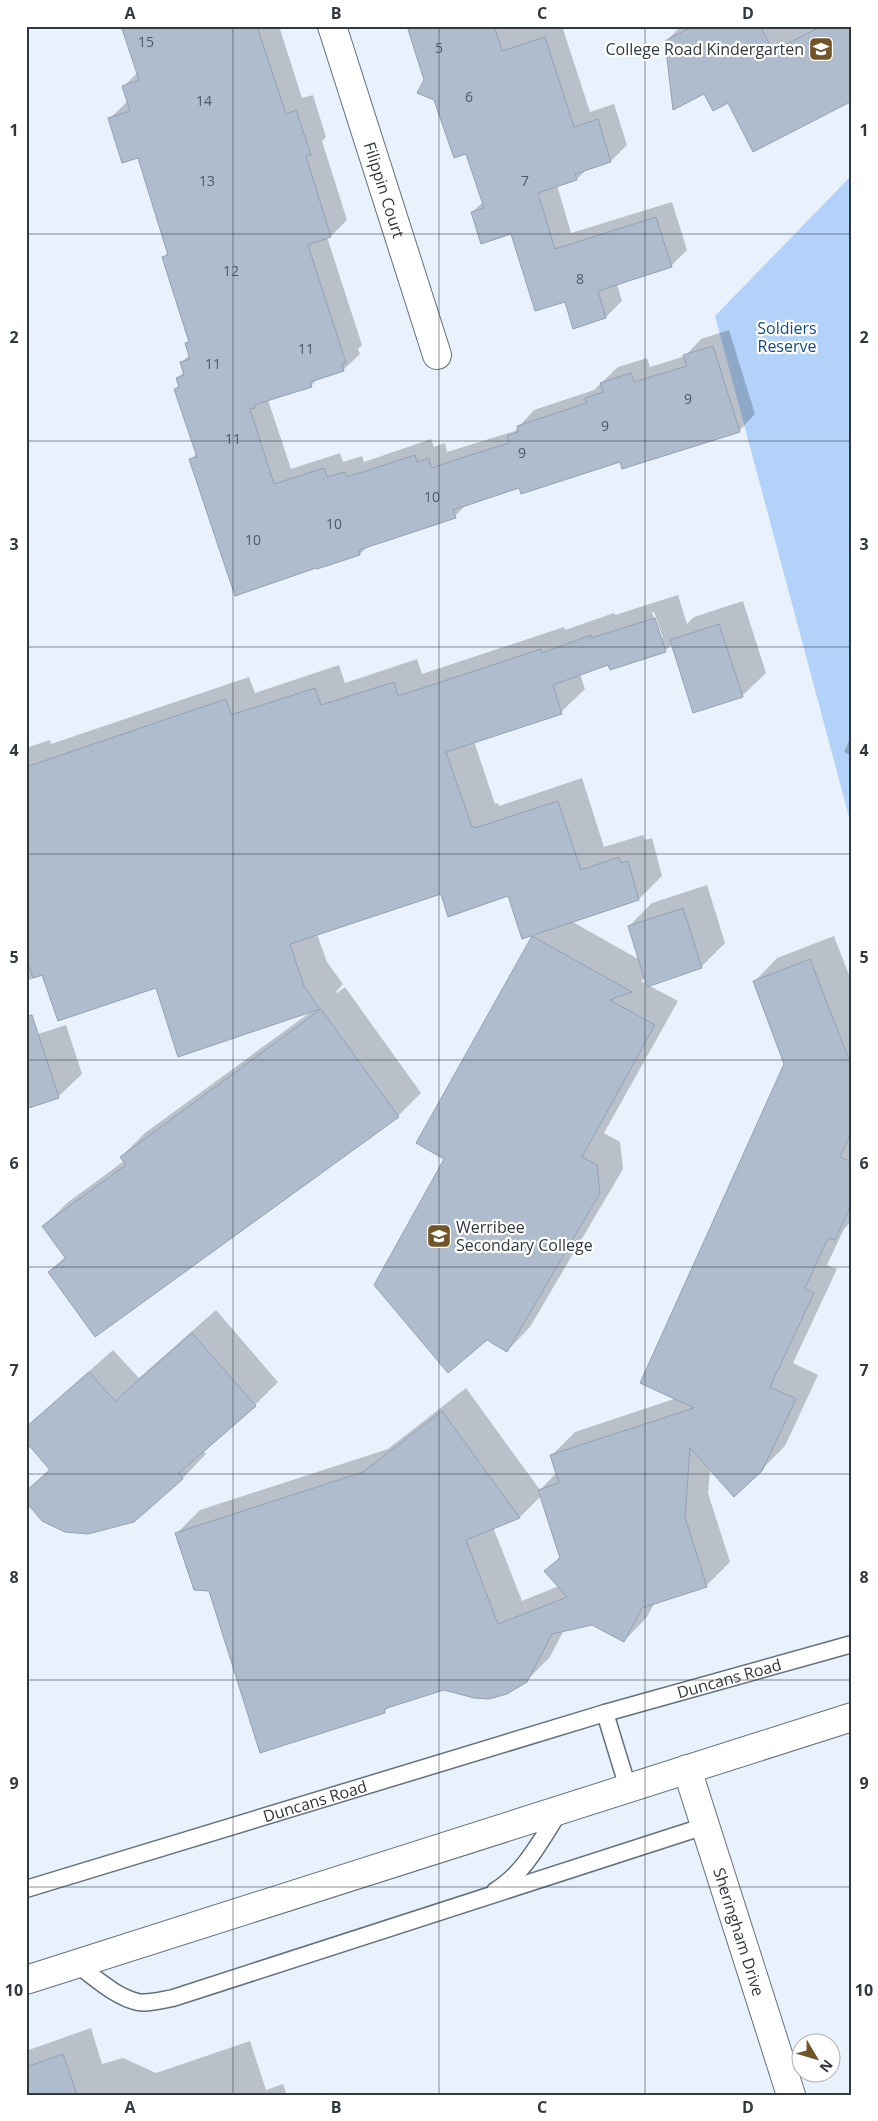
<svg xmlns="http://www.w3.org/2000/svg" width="878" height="2121" viewBox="0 0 878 2121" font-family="'Open Sans',sans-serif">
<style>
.green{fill:#b2d2fa}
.shadow{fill:#0003;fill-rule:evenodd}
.building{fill:#aebcce;stroke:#93a1b2}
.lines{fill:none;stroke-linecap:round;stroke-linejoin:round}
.lane-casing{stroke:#637080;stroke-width:19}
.street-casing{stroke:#637080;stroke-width:30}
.secondary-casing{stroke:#637080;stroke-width:30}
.lane{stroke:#fff;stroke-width:16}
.street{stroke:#fff;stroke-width:28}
.secondary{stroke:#fff;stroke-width:28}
.grid{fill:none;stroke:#32383f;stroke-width:1;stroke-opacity:0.55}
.labels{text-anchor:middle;stroke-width:4.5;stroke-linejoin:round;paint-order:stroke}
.number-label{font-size:14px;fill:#515963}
.poi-label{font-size:16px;fill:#32383f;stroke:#fff;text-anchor:end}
.street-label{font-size:16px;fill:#32383f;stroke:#fff}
.park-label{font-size:16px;fill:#104b8b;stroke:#fff}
.neatline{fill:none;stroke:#32383f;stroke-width:2}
.grid-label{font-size:16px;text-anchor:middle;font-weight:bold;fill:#32383f}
</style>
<rect width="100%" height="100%" fill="#e8f1fc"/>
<path class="green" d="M852,175v653l-137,-512z"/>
<path class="shadow" d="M122,26h157l23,72 11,-3 13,42 -4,4 25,79 -16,16 -4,1 35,108 -4,4 2,5 -17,16 -25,8 -7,8 -43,14 23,69 49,-16 3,9 19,-6 2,6 67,-23 3,8 11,-4 2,9 42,-13 26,-8 19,-21 60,-20 24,-23 29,-9 3,9 35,-11 16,-17 28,-9 26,84 -16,17 -220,55 -51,17 -13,13 -86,29 -9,9 -170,-94 7,-7 -21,-64 3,-4 -2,-7 7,-6 -3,-9 9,-9 -4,-11 4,-3 -26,-83 4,-5 -29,-95 -30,-38 19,-18 -4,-15 14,-14z
M408,26h154l28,86 24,-8 13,41 -16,16 -23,7 -11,11 -20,6 14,48 101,-31 15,48 -16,16 -54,18 5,17 -16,16 -40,-17 -55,-68 -39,-20 11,-10 -16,-50 -41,-72z
M681,26h171l-123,75 -25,-8 -38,-52z
M678,595l9,29 7,-7 49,-16 23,72 -24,23 -70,-52 -7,7 -56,13 -29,10 5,15 -24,23 -87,29 21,63 3,-1 1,3 83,-28 22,69 39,-12 2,5 7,-2 10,38 -23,23 -68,22 69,39 -11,-34 23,-23 55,-18 18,58 -24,24 -53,18 30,16 -74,132 16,9 3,27 -93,158 -23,24 -61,-192 87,-222 5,-5 -29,-37 -67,-2 -125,41 10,28 16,22 -7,8 1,1 8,-6 76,106 -23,23 -349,156 17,-16 -22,-30 23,-23 57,-42 -3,-4 24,-24 167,-122 -156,-24 -112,-12 -18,6v-233l24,-8 1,4 198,-67 6,16 84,-28 6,18 72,-24 5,15 142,-47 1,3 49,-17 1,2zM652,612h2l9,26h-3zM645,977l2,7 -6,-3z
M852,735v21l-8,-4z
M834,936l18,47v238l-8,8 -17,36 10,4 -44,94 25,12 -33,71 -24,24 -51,-2 -2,25 22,69 -24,24 -51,16 -8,15 -23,24 -32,-17 -28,6 -14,27 -24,24 -82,7 -53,17 -7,7 -174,-123 -33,-56 23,-23 188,-61 78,-61 74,102 17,-18 -5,-17 23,-23 102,-34 109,-334 -32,-82 23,-24zM541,1496l19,61 -14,14 13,15 -37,15 -29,-74 27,-10z
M66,1025l16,49 -24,23 -32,-59z
M216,1310l62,72 -23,23 -52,46 3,3 -23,24 -50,43 -107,-29 25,-24 -25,-40 18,-17 69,-61 26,28z
M91,2028l11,36 21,-6 33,15 94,-32 16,49 17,-6 4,11h-261v-44z"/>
<path class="building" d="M121,26h136l29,88 10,-4 15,45 -5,1 25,81 -23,8 38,118 -4,1 2,7 -34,11 2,5 -58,18 1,3 -5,1 24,75 50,-16 3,9 18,-5 2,5 68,-22 2,7 12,-4 2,10 40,-13 38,-12 -2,-7 11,-4 -1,-6 70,-23 -2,-5 18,-6 -3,-9 31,-10 3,9 53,-16 -4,-11 30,-9 27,86 -118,37 -2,-7 -99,32 -2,-6 -66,22 3,8 -97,32 1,5 -43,14 -1,-1 -81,28 -46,-137 8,-2 -23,-68 5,-2 -3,-9 8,-3 -4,-13 10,-3 -5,-16 4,-1 -27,-85 6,-2 -30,-97 -16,5 -14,-45 22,-7 -8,-25 17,-6z
M407,26h87l8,25 43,-14 29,90 24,-8 13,43 -36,12 2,6 -39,13 17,56 101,-32 16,50 -74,24 8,27 -33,11 -8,-27 -30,9 -24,-77 -30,10 -10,-32 13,-4 -18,-54 -12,4 -20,-58 -17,-7 7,-13z
M693,26h67l13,25 49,-25h30v75l-99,51 -25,-49 -15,8 -9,-17 -31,16 -8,-69z
M655,618l11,34 -56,18 -2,-5 -55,20 9,29 -116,38 26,75 2,-1 1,2 83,-27 23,69 38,-13 2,6 7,-2 11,39 -117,39 -14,-43 -60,21 -7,-23 -151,50 14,42 16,23 -142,48 -22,-69 -98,33 -16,-46 -9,3 -7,-21v-190l200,-68 5,16 84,-27 6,17 73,-23 4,14 143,-47 1,4 49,-18v3z
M719,624l24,73 -50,16 -23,-73z
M683,908l19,60 -55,19 -19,-61z
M532,936l100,56 -22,8 45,25 -73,132 15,8 3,28 -93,159 -20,-12 -39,33 -74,-88 70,-126 -28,-16z
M810,959l38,98 4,2v72l-12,26 12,5v41l-17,37 -7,-2 -23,50 9,5 -44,94 26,12 -34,72 -28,26 -44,-49 -5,69 22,70 -65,21 -18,34 -32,-17 -40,9 -25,48 -20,12 -18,5 -15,-1 -30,-8 -60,19 1,4 -125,40 -51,-162 -15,-1 -19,-57 188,-61 79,-61 78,107 -54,22 32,84 69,-27 -23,-26 16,-13 -22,-68 21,-7 -9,-28 144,-47 -54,-25 144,-319 -31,-83z
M321,1009l78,108 -304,220 -47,-65 18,-13 -24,-33 84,-61 -6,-8z
M32,1015l27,83 -33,11v-93z
M192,1333l64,73 -77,67 4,6 -49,43 -46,12 -23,-2 -23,-11 -16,-19v-11l24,-21 -24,-28v-15l63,-55 26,29z
M63,2054l14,41h-51v-28z"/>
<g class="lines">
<defs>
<g id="lane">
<path d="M605,1713l23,75"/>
<path id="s1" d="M26,1889l579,-176 247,-69"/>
<path d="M495,1891c30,-18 47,-53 66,-82"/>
<path d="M76,1964c19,13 39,33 62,38 11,2 24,-2 35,-4l532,-172"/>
</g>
<g id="street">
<path id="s2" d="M332,26l105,329"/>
<path id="s3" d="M687,1769l104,326"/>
</g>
<path id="secondary" d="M26,1980l826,-263"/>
</defs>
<use href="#lane" class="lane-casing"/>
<use href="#street" class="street-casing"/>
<use href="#secondary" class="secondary-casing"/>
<use href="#lane" class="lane"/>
<use href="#street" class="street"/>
<use href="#secondary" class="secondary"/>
</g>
<path class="grid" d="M233,26v2069M439,26v2069M645,26v2069M26,234h826M26,441h826M26,647h826M26,854h826M26,1060h826M26,1267h826M26,1474h826M26,1680h826M26,1887h826"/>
<defs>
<symbol id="school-square" viewBox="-11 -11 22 22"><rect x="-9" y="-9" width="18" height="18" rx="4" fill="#725428" stroke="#fff"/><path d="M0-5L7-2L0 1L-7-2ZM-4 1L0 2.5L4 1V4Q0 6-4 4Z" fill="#fff"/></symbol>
</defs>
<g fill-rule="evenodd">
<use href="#school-square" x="807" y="35" width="28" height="28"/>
<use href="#school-square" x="425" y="1222" width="28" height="28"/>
</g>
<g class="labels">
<g class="number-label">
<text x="146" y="47">15</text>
<text x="439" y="53">5</text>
<text x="469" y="102">6</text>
<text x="204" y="106">14</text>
<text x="207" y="186">13</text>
<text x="525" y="186">7</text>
<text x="231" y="276">12</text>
<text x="580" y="284">8</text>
<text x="306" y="354">11</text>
<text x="213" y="369">11</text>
<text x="688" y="404">9</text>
<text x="605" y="431">9</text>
<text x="233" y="444">11</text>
<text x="522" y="458">9</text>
<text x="432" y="502">10</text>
<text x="334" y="529">10</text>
<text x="253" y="545">10</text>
</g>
<g class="poi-label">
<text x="804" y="55">College Road Kindergarten</text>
<text x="456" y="1233" text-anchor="start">Werribee<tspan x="456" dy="18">Secondary College</tspan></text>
</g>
<g class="street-label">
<text dy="6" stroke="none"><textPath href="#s2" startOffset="172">Filippin Court</textPath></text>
<text dy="6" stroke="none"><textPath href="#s1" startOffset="734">Duncans Road</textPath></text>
<text dy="6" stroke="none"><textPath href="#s1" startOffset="302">Duncans Road</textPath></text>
<text dy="6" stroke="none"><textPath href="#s3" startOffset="171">Sheringham Drive</textPath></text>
</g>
<g class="park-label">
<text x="787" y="334">Soldiers<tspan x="787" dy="18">Reserve</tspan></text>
</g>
</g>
<rect width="878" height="2121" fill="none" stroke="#ffffff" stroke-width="55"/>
<g transform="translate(816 2058) rotate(128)"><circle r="24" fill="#ffffff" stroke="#adafb2"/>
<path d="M0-4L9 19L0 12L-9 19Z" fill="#725428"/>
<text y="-8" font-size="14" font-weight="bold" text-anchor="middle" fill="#32383f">N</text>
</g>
<rect x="28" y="28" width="822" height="2066" class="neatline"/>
<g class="grid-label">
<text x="130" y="19">A</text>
<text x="336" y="19">B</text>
<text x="542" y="19">C</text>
<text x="748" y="19">D</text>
<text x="14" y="136">1</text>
<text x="864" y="136">1</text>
<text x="14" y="343">2</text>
<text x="864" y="343">2</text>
<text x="14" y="550">3</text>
<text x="864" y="550">3</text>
<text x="14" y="756">4</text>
<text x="864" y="756">4</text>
<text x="14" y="963">5</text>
<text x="864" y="963">5</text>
<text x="14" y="1169">6</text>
<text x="864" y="1169">6</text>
<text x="14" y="1376">7</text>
<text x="864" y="1376">7</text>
<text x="14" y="1583">8</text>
<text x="864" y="1583">8</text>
<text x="14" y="1789">9</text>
<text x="864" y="1789">9</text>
<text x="14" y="1996">10</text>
<text x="864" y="1996">10</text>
<text x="130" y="2113">A</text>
<text x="336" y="2113">B</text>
<text x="542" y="2113">C</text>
<text x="748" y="2113">D</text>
</g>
</svg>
